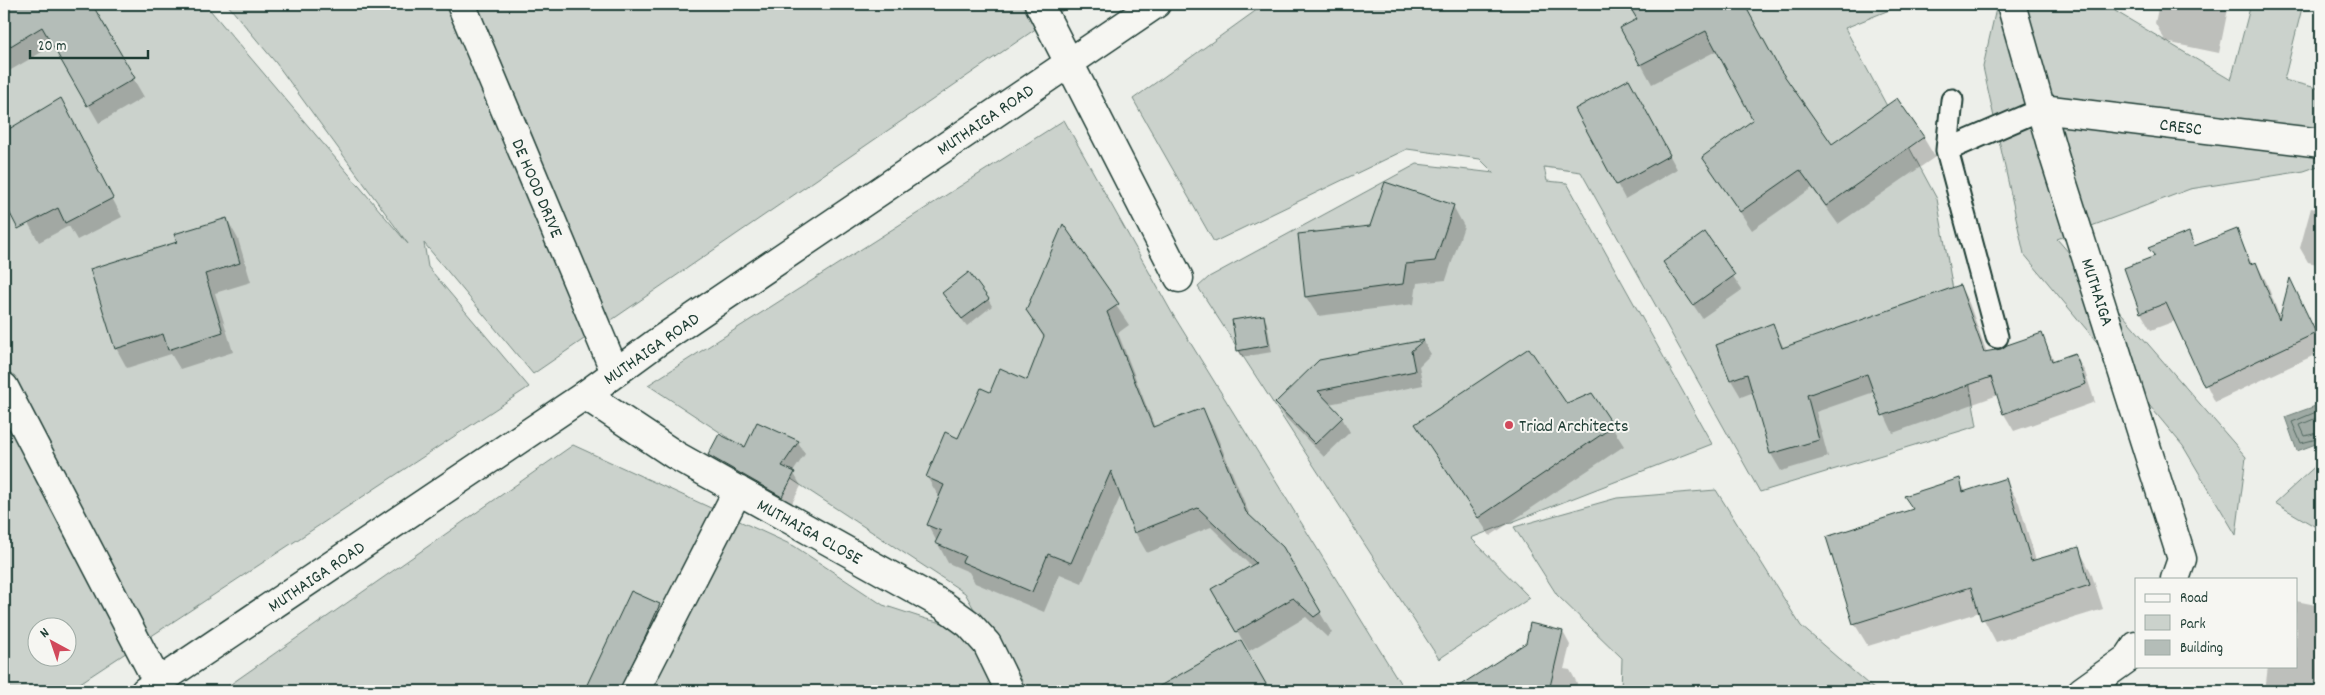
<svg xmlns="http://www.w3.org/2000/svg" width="2325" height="695" viewBox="0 0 2325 695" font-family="Dekko,sans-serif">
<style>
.green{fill:#cbd2cc;stroke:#758880;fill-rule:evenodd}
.water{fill:#9faaa4;stroke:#6c7e77}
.shadow{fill:#0003}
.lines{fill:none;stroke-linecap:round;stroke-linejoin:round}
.shore{stroke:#526961;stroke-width:1}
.building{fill:#b4bdb8;stroke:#1f3d34}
.service-casing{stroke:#1f3d34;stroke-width:25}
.minor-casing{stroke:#1f3d34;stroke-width:31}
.secondary-casing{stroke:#1f3d34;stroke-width:31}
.service{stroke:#f6f6f2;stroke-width:21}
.minor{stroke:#f6f6f2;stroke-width:28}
.secondary{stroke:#f6f6f2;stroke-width:28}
.poi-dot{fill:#d1495b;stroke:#f6f6f2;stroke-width:2}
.labels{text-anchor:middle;stroke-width:4;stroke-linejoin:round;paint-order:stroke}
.street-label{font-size:18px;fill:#1f3d34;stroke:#f6f6f2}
.poi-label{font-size:18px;fill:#1f3d34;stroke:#f6f6f2;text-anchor:start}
</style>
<rect width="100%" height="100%" fill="#edefea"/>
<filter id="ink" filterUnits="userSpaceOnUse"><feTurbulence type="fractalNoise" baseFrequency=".02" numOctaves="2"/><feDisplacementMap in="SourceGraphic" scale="10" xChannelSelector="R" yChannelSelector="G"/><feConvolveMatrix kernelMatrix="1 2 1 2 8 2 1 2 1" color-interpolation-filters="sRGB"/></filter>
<g filter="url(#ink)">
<path class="green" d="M4,4h201l203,240 -132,-181 -49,-59h845l-539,370 -109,-131 4,24 101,120 -461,304h-64zM38,628h30v30h-30z
M1265,4h639l-59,24 92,171 40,227 -217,66 -179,-320 -37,-5 3,14 20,2 145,261 -241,94 59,60 -91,61 -241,-372 11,-10 208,-113 77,9 -14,-14 -73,-10 -193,93 -81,-143z
M1997,4h115l3,7 116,69 20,-76h52l-19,76 37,9v76l-17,6 -114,18 -133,50 189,218 -10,78 -53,-89 -159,-192 -41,-187z
M1064,120l108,193 233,378h-1184l352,-246 221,101 89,59 43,14 62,15 -23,-41 -317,-208z
M2321,461v69l-46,-27z
M1716,490l85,136 75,65h-255l1,-33 -65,-63 -43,-68 103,-29z"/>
<path class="water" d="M2321,404v38l-24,9 -12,-34z"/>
<path class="shadow" d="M15,4h75l54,93 -45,26 -45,-78 -50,29v-64z
M1630,4h114l37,70 51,71 91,-8 12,20 -97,67 -26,-36 -60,42 -49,-73 52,-36 -37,-71 -66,34 -30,-55 17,-9z
M2159,4h70l-10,49 -53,-11 -11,-19z
M1636,94l41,75 -52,30 -48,-90z
M61,100l61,117 -45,23 -8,-14 -30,16 -35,-61v-61l5,10z
M1453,206l11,20 -18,54 -29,3 -3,21 -96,12 -12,-19 65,-70z
M2311,208l10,2v55l-13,-3 -8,-14z
M227,219l11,20 13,43 -36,11 18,59 -53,17 -9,-15 -44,14 -11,-20z
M1063,226l66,99 -11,8 37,95 47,-19 12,20 37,89 31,30 50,85 -5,4 -21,-20 -57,34 -36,-61 39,-23 -41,-40 -64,26 -12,-21 -14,-37 -39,88 -22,-9 -16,38 -69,-29 -6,-11 -21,-9 -20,-38 11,-28 -12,-20 32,-38 31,-45 38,-12 16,-44 -17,-28z
M2236,230l16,34 4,-1 10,18 14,37 11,-37 30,62v9l-106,50 -40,-81 -24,9 -10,-17 -16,-44 30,-11 -5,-10 38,-15 8,14z
M1705,234l37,56 -40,28 -37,-55z
M1960,286l9,17 18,50 14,-3 40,-15 14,27 20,-7 10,17 10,30 -81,29 -10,-17 -6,-19 -105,38 -19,-41 -58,20 12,45 -47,14 -10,-17 -17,-62 -13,5 -10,-17 -13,-34 54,-21 12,23z
M988,299l4,7 -25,20 -20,-26z
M1263,316l4,7 5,29 -30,5 -4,-7z
M1423,341l8,13 -12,12 4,19 -94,19 13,14 8,14 -26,25 -39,-40 -8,-14z
M1591,395l33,51 -134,90 -73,-112 149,-18z
M798,442l7,12 -12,18 8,14 -12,23 -73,-41 -7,-13z
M1959,480l7,12 39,-12 14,23 17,58 42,-13 13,24 12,37 -107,33 -16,-30 -112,34 -14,-23 60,-112 -8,-14z
M631,593l28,12 8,14 -35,72h-47z
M2296,601l25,5v85h-56l3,-25h28z
M1563,632l7,13 -6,24 6,1 7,13 -2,8h-122l74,-47z
M1240,642l29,49h-115z"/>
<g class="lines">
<path class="shore" d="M2321,410l-29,12 9,21 20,-5
M2321,416l-21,9 5,11 16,-4"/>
</g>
<path class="building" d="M4,4h88l43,74 -48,28 -45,-79 -38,23z
M1628,4h130l-11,5 32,59 53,76 65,-46 27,39 -98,69 -26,-36 -60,42 -38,-55 51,-37 -47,-89 -66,34 -20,-37 17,-9z
M1629,79l41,76 -54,30 -41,-76z
M61,98l52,100 -48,25 -7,-15 -40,21 -14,-27v-70z
M1385,182l69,23 -19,56 -29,3 -3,20 -98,13 -7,-63 72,-8z
M227,218l13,45 -35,11 18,58 -55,18 -5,-16 -48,15 -25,-80 87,-27 -3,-8z
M1063,224l56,80 -12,8 46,115 50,-19 43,104 37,35 38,65 -7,5 -21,-19 -57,34 -25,-43 45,-26 -58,-55 -64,25 -23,-62 -40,92 -23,-9 -16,38 -70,-30 3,-6 -30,-13 6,-12 -14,-6 17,-40 -18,-8 19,-45 13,6 23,-50 9,4 10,-24 27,12 17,-44 -18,-26z
M2237,229l13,35 6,-2 23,58 11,-42 26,55 -112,53 -38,-83 -26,10 -16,-45 31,-12 -7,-8 41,-16 5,14z
M1705,232l30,43 -42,30 -30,-43z
M969,272l20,27 -27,20 -20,-26z
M1960,285l24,67 17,-3 6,-4 35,-12 10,28 23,-8 11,31 -83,30 -12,-37 -109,39 -15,-42 -60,21 12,45 -49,14 -23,-80 -17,6 -14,-35 57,-22 9,25z
M1264,315l5,30 -32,6 -5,-31z
M1424,340l-13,11 4,20 -97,20 25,26 -28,27 -40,-41 44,-43z
M1529,348l38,56 25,-11 22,33 -136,92 -63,-94z
M757,422l42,19 -17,25 13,6 -13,25 -74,-42 11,-21 26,13z
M1960,478l3,14 43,-14 25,83 48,-14 11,38 -109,35 -10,-33 -118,37 -27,-87 87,-28 -9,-13z
M631,591l29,13 -16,36 -25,51h-35z
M1530,623l33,8 -14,60h-98l75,-48z
M1241,640l29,51h-119z"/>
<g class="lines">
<defs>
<path id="service" d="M1952,100l-5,50 95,-41
M1947,150l50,187"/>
<path id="minor" d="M461,4l154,368
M1039,4l140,274
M2011,4l44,155 127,400 -7,20
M2042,109l279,34
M4,387l154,296
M585,395l90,60 268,150 26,19 18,20 23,47
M635,691l103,-201
M2082,691l46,-33 8,-12"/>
<path id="secondary" d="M145,691l440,-296 71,-52 500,-339"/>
</defs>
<use href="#service" class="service-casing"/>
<use href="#minor" class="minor-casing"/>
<use href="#secondary" class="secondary-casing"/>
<use href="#service" class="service"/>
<use href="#minor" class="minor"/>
<use href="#secondary" class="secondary"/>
</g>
</g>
<circle class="poi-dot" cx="1509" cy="425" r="5"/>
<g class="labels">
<g class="street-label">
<text transform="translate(985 119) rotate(-34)" y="6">MUTHAIGA ROAD</text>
<text transform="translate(2181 126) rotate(7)" y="6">CRESC</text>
<text transform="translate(538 188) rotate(67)" y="6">DE HOOD DRIVE</text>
<text transform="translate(2098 292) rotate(72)" y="6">MUTHAIGA</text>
<text transform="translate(651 348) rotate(-35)" y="6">MUTHAIGA ROAD</text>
<text transform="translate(810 531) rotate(29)" y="6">MUTHAIGA CLOSE</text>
<text transform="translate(316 576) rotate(-34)" y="6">MUTHAIGA ROAD</text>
</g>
<g class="poi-label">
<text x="1519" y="431">Triad Architects</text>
</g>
</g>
<rect width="2325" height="695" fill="none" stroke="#f6f6f2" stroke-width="20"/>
<rect x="10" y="10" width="2305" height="675" fill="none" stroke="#1f3d34" stroke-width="2" filter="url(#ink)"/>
<rect x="2135" y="578" width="162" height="90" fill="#f6f6f2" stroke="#a0aca6"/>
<rect x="2145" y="594" width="25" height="8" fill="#f6f6f2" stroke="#a0aca6"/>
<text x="2180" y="602" font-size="15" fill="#1f3d34">Road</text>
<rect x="2145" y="615" width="25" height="15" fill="#cbd2cc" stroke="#a0aca6"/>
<text x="2180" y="628" font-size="15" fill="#1f3d34">Park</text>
<rect x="2145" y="640" width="25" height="15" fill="#b4bdb8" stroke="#a0aca6"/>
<text x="2180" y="652" font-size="15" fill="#1f3d34">Building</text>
<g transform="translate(52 642) rotate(320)"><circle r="24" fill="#f6f6f2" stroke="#a0aca6"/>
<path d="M0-4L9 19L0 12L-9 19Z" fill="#d1495b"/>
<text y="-8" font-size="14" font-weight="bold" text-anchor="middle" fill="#1f3d34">N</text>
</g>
<path d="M30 50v8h118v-8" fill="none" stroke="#1f3d34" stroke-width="2.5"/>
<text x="38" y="50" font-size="15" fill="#1f3d34" stroke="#f6f6f2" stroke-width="4" paint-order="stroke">20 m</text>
</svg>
